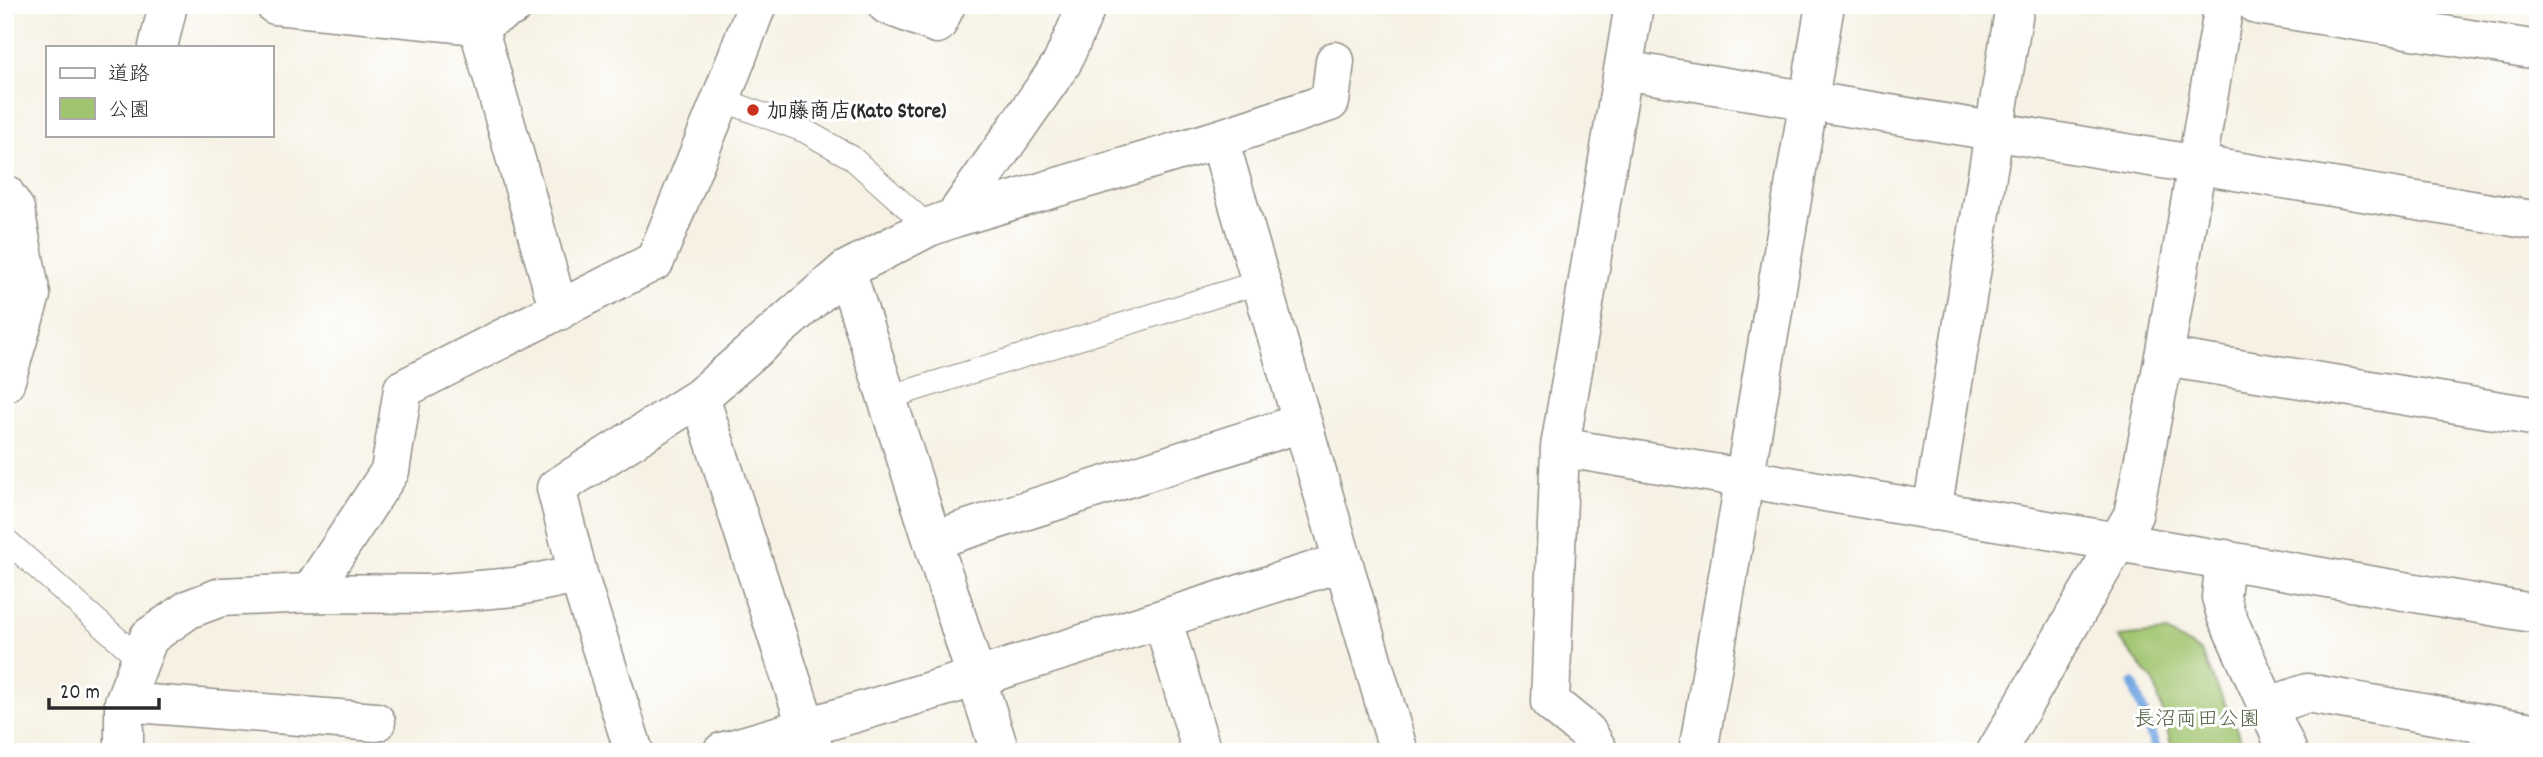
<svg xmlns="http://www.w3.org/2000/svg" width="2543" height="757" viewBox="0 0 2543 757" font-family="Dekko,'Klee One',sans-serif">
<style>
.green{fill:#a1c56f;stroke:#66784d;stroke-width:2}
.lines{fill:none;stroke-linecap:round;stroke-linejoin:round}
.stream{stroke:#76a7e1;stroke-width:10}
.lane-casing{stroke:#908e87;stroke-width:25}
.street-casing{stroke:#908e87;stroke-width:41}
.secondary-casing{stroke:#908e87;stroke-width:41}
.lane{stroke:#fff;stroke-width:23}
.street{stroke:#fff;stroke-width:38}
.secondary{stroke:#fff;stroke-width:38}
.poi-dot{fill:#c8321e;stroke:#fff;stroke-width:2.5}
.labels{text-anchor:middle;stroke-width:6;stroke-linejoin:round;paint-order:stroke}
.poi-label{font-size:21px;font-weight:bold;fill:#2b2b2b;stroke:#fff;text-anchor:start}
.park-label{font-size:21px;fill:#546143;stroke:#fff}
</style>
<rect width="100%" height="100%" fill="#fff"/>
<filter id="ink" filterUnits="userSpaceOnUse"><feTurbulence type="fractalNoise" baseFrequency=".0143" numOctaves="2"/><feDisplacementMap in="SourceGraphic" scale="14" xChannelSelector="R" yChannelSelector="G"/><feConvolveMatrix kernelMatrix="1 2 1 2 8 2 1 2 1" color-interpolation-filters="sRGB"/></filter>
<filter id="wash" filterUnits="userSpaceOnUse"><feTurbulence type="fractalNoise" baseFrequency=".00686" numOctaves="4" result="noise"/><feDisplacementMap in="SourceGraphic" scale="28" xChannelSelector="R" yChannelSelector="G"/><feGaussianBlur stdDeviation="1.57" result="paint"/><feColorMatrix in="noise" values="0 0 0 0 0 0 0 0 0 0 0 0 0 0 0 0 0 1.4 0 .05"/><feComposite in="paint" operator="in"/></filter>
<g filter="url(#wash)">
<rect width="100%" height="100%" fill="#f6f1e3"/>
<path class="green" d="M2167,632l34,20 46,100h-74l-18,-68 -37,-47z"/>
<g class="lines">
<path class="stream" d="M2133,684l24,68"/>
</g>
</g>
<g filter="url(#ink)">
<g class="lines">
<defs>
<path id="lane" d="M721,99l84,32 46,26 78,70
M887,398l373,-116
M5,539l135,120"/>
<path id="street" d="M275,5l202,20 38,-20
M472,5l87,306
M887,5l50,19 9,-19
M2257,5l281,45
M158,47l10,-42
M1623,70l915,151
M1219,139l111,-37 5,-41
M5,194l10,15 16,86 -26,88
M954,218l108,-155 25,-58
M846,270l154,482
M2164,357l374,60
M700,397l114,353
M1560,447l558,95
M1932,511l83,-506
M933,540l368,-117
M310,593l120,1 85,-7 63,-13
M1163,621l39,131
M124,702l252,20
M2267,707l40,-14 231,40
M124,752v-50l25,-65 40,-28 32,-12 89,-4 80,-122 13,-82 252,-128 66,-162 36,-94
M634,752l-56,-178 -22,-86 144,-91 146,-127 83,-43 25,-9 265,-79 180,613
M722,752l256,-75 364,-115
M1599,752l-12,-20 -37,-30 10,-255 74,-442
M1698,752l127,-747"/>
<path id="secondary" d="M2118,542l420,72
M2225,559l-4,38 5,18 62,137
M1996,752l137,-237 31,-158 60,-352"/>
</defs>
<use href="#lane" class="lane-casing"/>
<use href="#street" class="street-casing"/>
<use href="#secondary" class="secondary-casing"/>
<use href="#lane" class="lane"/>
<use href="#street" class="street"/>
<use href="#secondary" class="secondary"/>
</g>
</g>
<circle class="poi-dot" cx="753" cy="110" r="7"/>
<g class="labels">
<g class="poi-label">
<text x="767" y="117">加藤商店(Kato Store)</text>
</g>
<g class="park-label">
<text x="2197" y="725">長沼両田公園</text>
</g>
</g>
<rect width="2543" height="757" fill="none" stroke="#fff" stroke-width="28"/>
<rect x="46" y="46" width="228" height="91" fill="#ffffff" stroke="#aaaaaa" stroke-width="2"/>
<rect x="60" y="68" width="35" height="10" fill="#ffffff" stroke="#aaaaaa" stroke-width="2"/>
<text x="108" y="80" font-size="21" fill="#2b2b2b">道路</text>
<rect x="60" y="98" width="35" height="21" fill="#a1c56f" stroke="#aaaaaa" stroke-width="2"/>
<text x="108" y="116" font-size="21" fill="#2b2b2b">公園</text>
<path d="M49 698v10h110v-10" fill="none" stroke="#2b2b2b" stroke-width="3.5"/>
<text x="60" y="698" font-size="21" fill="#2b2b2b" stroke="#ffffff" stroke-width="5" paint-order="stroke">20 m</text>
</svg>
